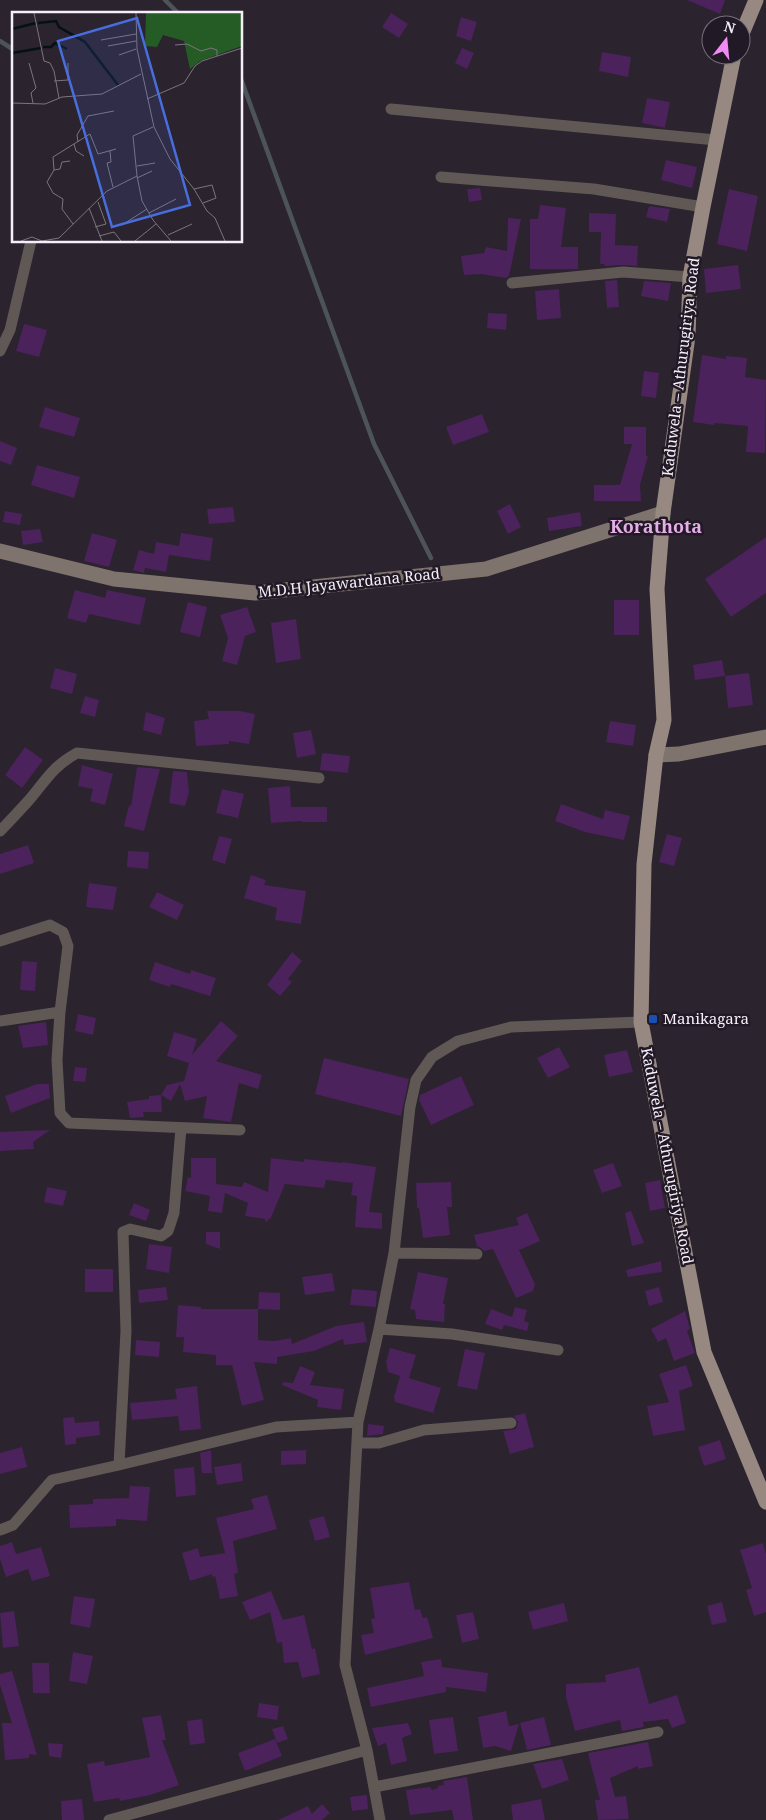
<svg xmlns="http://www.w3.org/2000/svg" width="766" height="1820" viewBox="0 0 766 1820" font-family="'Noto Serif',serif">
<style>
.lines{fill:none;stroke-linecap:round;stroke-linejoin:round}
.stream{stroke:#4c5458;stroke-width:4.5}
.building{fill:#4b225b}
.street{stroke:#5f5854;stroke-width:11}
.secondary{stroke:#7f736d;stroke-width:15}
.primary{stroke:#978981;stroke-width:15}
.transit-dot{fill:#1a4fb4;stroke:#211925;stroke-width:2}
.labels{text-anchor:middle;stroke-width:5;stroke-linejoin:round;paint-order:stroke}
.street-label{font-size:15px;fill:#f5eff7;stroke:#211925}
.poi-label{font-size:15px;fill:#f5eff7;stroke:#211925;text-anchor:start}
.quarter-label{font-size:18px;font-weight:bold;fill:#e6aee8;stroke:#211925}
.inset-river{fill:none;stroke:#041214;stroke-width:2.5}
.inset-road{fill:none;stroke:#7c757e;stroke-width:1}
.view{fill:#486ede;fill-opacity:0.15;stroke:#486ede;stroke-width:2.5}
.inset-edge{fill:none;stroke:#f5eff7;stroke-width:2.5}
</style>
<rect width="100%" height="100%" fill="#2b232e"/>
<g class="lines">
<path class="stream" d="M165,0l14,14
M0,41l14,9
M241,79l133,365 57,114"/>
</g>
<path class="building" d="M687,0h38l-5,14z
M391,13l17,11 -9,14 -17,-11z
M461,17l16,5 -6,19 -15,-5z
M462,48l12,5 -7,16 -12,-6z
M602,52l29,5 -3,20 -29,-6z
M647,98l23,4 -5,26 -23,-5z
M666,160l31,7 -5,21 -31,-8z
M480,188l2,12 -13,2 -2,-13z
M729,189l29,7 -11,55 -30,-7z
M540,205l26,3 -5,39h17v22h-48v-50h8z
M649,206l21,3 -3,13 -21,-5z
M589,213l27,1 -1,31 23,1 -1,20 -15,-1 -17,1 -1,-2h-4l1,-32h-12z
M508,218l13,1 -12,57 -3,2 -25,-4 -17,1 -3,-19 23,-3 2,-6 21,4z
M738,265l3,24 -35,4 -2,-24z
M617,280l2,27 -12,1 -2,-27z
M644,281l27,2 -3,18 -27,-5z
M559,289l2,29 -24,2 -2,-29z
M488,313l19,1 -1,16 -19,-2z
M24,324l23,6 -8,27 -23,-6z
M702,355l24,4v-3l21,2 -2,19 21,3 -1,73 -19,-1 2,-26 -34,-3v2l-21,-3z
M644,371l15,2 -3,25 -15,-2z
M45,407l35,11 -6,19 -35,-10z
M482,414l7,18 -36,13 -7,-18z
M624,427h22v29h2l-8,29 1,16h-47v-16h26l12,-41h-8z
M0,441l17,7 -6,17 -11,-4z
M37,465l43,12 -6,21 -43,-13z
M510,504l11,23 -13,7 -11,-23z
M233,507l2,15 -26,2 -2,-15z
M5,511l17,3 -2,11 -17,-3z
M580,512l2,14 -33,5 -2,-13z
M40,529l3,13 -20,3 -2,-14z
M92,533l25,7 -8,27 -25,-6z
M181,533l32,5 -3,23 -41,-6 -3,17 -21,-4 -1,5 -11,-3 6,-20 15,4 2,-12 23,4z
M766,537v56l-35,24 -26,-38z
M75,590l30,8 2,-8 39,8 -6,27 -51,-11 -3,9 -19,-5z
M614,600h25v35h-25z
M188,602l19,5 -7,30 -20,-5z
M247,607l9,25 -11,4 -8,29 -15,-4 6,-23 -8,-23z
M296,619l5,40 -25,4 -5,-40z
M722,660l3,16 -30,4 -2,-15z
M55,668l22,6 -5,20 -22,-6z
M749,673l4,32 -25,3 -3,-32z
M85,696l14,4 -4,17 -15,-4z
M207,711h33l15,3 -6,30 -20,-3v3l-33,2 -2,-25 15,-2z
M146,712l19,6 -4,17 -18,-5z
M610,721l26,4 -3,21 -27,-4z
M311,730l5,24 -19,4 -4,-25z
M25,747l18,13 -21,28 -17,-13z
M322,753l28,3 -2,17 -28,-3z
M82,765l31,9 -8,31 -15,-4 3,-12 -15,-3z
M137,767l23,2 -16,62 -20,-5 5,-21 2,1z
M173,771l14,1 2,20 -4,14 -16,-3z
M290,786l1,21h36v15h-25v-1l-31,2 -3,-35z
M222,789l22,5 -6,24 -22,-5z
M561,804l42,15 2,-9 25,6 -6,24 -39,-8 -30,-11z
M667,834l15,4 -8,28 -15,-4z
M219,836l13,3 -7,25 -13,-4z
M28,845l6,18 -34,11v-20z
M128,851l21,1 -1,17 -21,-2z
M251,875l15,5 -2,5 42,6 -5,33 -26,-4 2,-12 -33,-10z
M89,883l28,4 -4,23 -27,-3z
M157,892l27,13 -7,15 -28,-13z
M292,952l10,9 -14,18 4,3 -12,14 -13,-11z
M22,961l15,1 -2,29 -15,-1z
M155,962l35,12 1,-4 25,8 -6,18 -39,-12 -1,3 -21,-7z
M78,1014l18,4 -3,17 -18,-4z
M221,1021l17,15 -22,25 46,14 -4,14 -19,-6 -8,39 -28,-4 4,-22 -22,5 -5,-17 -9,17 -10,-6 6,-10 17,-4 5,-18 -22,-7 7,-24 23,7 -5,16z
M46,1022l2,23 -25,3 -5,-22z
M559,1047l11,20 -22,11 -11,-20z
M627,1050l6,22 -24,5 -5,-22z
M324,1058l85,21 -8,37 -86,-22z
M75,1067l12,1 -2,14 -12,-1z
M461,1076l13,29 -43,20 -12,-25 1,-5z
M37,1084h12l1,14 -39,15 -6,-17z
M161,1095l1,17h-19l1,5 -14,1 -3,-16 22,-3v-3z
M50,1130l-17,12 1,7 -34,2v-19z
M191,1158h25v26l26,3 2,-5 24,10 3,-34 33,4v-3l38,4v-1l34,5 -7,45 13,1v16l-27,-2 2,-31 -6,-1 2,-12 -27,-3 -2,8 -39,-4 -15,36 -1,-2 -2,4 -2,-1v-2l-20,-3 3,-13 -23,-10 -3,20 -14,-2 2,-15 -25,-5 3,-14 3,1z
M613,1163l9,23 -20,7 -9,-23z
M660,1180l5,28 -15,3 -5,-28z
M451,1182l1,25h-5l3,28 -27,3 -4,-30h-2l-1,-25z
M47,1187l20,4 -4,15 -19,-4z
M134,1203l16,7 -4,11 -17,-6z
M631,1211l13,32 -12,3 -7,-33z
M527,1213l13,28 -21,9 16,34 -2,7 -17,7 -23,-49 -9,2 -3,-3 -4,-2 -3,-11 45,-10 -3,-7z
M206,1232h14v17l-14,-5z
M149,1244l23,3 -3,26 -23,-4z
M661,1261l1,11 -34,5 -2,-7z
M85,1269h28v23h-28z
M418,1272l30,6 -5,26h2l-1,18 -28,-3 -1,-9 -5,-1z
M332,1273l3,18 -30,4 -3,-18z
M166,1287l2,13 -29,3 -1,-13z
M659,1287l4,15 -14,4 -4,-15z
M352,1289l25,2 -1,16 -26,-2z
M259,1292l21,1v17l-22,-1z
M178,1305l23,2v2h57v31l16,1 17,-3 1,6 44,-18 28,-4 3,20 -23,3 -1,-6 -29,12 -37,6v7l-23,-2 10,38 -22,6 -10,-41h-16v-10l-33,-3 1,-15h-8z
M515,1307l12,3 -3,11 5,2 -2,8 -23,-6 -2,5 -17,-6 6,-15 21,8z
M685,1311l5,18 -3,2 8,22 -21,8 -8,-23 -8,4 -7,-13z
M136,1340l24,2 -1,15 -24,-2z
M390,1348l26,7 -7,23 32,10 -8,25 -38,-11 -1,-5 6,-21 -12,-4 -2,-10z
M465,1349l20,4 -8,37 -20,-4z
M686,1365l7,21 -14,5 6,39 -32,6 -6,-30 22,-4 -10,-28z
M300,1366l15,6 -5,13 34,4 -3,21 -24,-3 1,-7 -36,-15 1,-3 10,1z
M197,1386l4,43 -21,2 -2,-15 -46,4 -2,-17 47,-4 -2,-10z
M525,1413l9,34 -24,7 -7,-23 13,-2 2,-7 -4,-6z
M74,1417l1,6 24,-2 1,14 -24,3v6l-11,1 -2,-27z
M368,1424l16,2 -1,8 -16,2z
M720,1440l6,19 -22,7 -6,-19z
M22,1447l5,20 -27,7v-21z
M211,1450l1,23h-10l-2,-20z
M306,1450v14l-25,1v-14z
M241,1463l2,18 -26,4 -3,-18z
M194,1467l2,28 -20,2 -2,-28z
M130,1486l20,1 -3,34 -31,-2v7l-46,2 -1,-23 24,-1v-5l36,-1z
M267,1495l10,34 -44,12 5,32 -4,1 4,22 -18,3 -5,-23 -3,1v-3l-22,7 -8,-28 16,-5 2,9 25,-4 -9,-35 38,-9 -3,-10z
M324,1516l6,21 -15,4 -6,-21z
M12,1542l4,12 25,-7 9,29 -18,5 -4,-12 -22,8 -6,-18v-13z
M763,1543l3,11v58l-12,4 -8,-26 6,-2 -12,-38z
M409,1582l6,28 5,-1 3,9 4,-1 6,21 -68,17 -4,-20 13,-2 -3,-14 4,-1 -5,-30z
M271,1591l12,29 21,-5 8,34 3,-1 5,26 -18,4 -4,-16 -14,1 -2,-21 -5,1 -7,-31 -20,8 -8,-18z
M74,1596l21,3 -5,29 -20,-4z
M722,1602l5,20 -15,3 -5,-19z
M564,1603l4,18 -35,9 -5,-18z
M14,1611l5,35 -16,2 -3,-35z
M473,1612l6,27 -17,4 -6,-28z
M73,1652l20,4 -6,28 -18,-3z
M441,1659l1,8 46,6 -2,19 -40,-5v5l-75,15 -4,-19 57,-12 -3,-14z
M32,1663h17l1,30h-17z
M639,1667l10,37 28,-9 9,28 -14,5 -4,-9 -25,3 1,5 -22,4 -2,-11 -45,11 -9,-34v-13l40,-2 -1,-7z
M12,1671l25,84 -8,-1v4l-24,2 -3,-37h10l-12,-38v-11z
M259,1703l20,3 -2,14 -20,-3z
M506,1711l3,15 10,-2 -8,27 -16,-5 -12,2 -5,-31z
M161,1715l5,25h-4l17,45 -29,10 -30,6 -1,-3 -25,4 -7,-38 17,-3 1,5 45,-9 -8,-39z
M453,1717l5,34 -24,3 -5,-34z
M544,1717l7,28 -24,5 -7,-27z
M202,1719l3,24 -15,2 -3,-24z
M408,1723l4,11 -10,4 5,23 -16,4 -5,-22 -8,3 -6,-18z
M283,1726l5,13 -11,4 -5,-14z
M275,1739l7,17 -37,15 -7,-18z
M648,1742l5,24 -15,3v-3l-28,12 5,19 11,-1 3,23 -31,1 -3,-20h5l-12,-47z
M48,1743l15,1 -2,14 -12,-2z
M562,1759l7,21 -27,9 -9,-25z
M467,1777l6,43h-19l-2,-10 -42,5 -4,-25 24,-3 2,3 6,-2v-2l6,-1 -1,-4z
M367,1795l1,14 -16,2 -2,-14z
M82,1799l2,21h-22l-1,-19z
M541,1799l4,21h-32l-2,-15z
M322,1804l8,9 -8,7h-44l30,-14 4,8z"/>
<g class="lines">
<path class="street" d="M391,109l325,31
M441,177l153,12 109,18
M512,283l111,-11 67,5
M0,351l10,-21 21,-89
M0,831c10,-10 20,-21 30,-32 17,-20 22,-32 47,-46l242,25
M0,941l50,-16 13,7 5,14 -8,66 -3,48 3,53 9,10 171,7
M0,1021l60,-9
M394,1253l83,1
M379,1329l73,5 106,16
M357,1443h22l45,-13 87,-7
M119,1465l7,-134 -3,-99 7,-3 31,7 7,-5 6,-18 7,-85
M0,1530l13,-5 39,-45 67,-15 157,-38 82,-5
M374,1787l284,-55
M109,1820l258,-70
M380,1820l-13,-70 -22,-85 13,-243 21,-93 15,-76 16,-146 6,-27 16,-23 26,-16 53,-14 130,-5"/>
<path class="secondary" d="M0,551l114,28 141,14 231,-24 177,-56
M656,755l23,-1 87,-17"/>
<path class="primary" d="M741,36l15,-36
M734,55l-31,152 -13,70 -2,59 -25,177 -6,76 7,131 -8,35 -12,109 -3,158 63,330 62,150"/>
</g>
<rect class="transit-dot" x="648" y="1014" width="10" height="10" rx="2.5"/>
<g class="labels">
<g class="street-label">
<text transform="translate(681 367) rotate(-83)" y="5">Kaduwela – Athurugiriya Road</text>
<text transform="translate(349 583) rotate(-6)" y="5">M.D.H Jayawardana Road</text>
<text transform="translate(667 1156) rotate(79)" y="5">Kaduwela – Athurugiriya Road</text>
</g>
<g class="poi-label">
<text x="663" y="1024">Manikagara</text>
</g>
<g class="quarter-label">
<text x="656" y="533">Korathota</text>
</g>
</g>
<g transform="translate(12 12)">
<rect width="230" height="230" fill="#2b232e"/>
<path d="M134,1h96v33l-42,15 -10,8 -6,-28 -21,-6 -6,12 -12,-1z" fill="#255c25"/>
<path class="inset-river" d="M26,11l18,-2 3,6 26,15 33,43M0,17l24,-6M31,35h8l4,-4 12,6M0,41l29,-5"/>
<path class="inset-road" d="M22,1l10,48 6,2 4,8 5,27M124,1l1,36 17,78 16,32 24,30 13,22 8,7 10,23M89,28l35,-6M163,33l12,-1 14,7 10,-3 6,2v6M96,34l28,-5M107,43l17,-6M17,51l7,25 -5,5 2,10M42,69l14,-1v-17M135,87l37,-16 11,-17 7,-5 40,-13M0,91l33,1 17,-7 40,-3 39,-20M141,115l-20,9 4,40 5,25 11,19 18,21M66,130l-1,-7 11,-19 26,-5M62,132l2,7 8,5M98,139l1,11 -4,1 6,24M125,154l18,-3M42,158l6,-1 2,-7 8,-1M125,166l15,-7M182,177l18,-4 4,13 -13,5M77,196l13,33M137,201l27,-14M61,212l-11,-15 1,-10 -10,-6 -6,-11 7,-12 -1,-13 37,-23 8,20 18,-5M110,213l25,-16M83,215l11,-3 -8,-22M156,223l24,-11M87,224l15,-4 7,9M9,229l11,-4 10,4 17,-3 48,-47 30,-15M123,229l21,-17"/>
<path class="view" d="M125,6l53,187 -78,22 -54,-186z"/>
<rect width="230" height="230" class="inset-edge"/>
</g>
<g transform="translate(726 40) rotate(16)"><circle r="24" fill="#211925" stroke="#766f79"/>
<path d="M0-4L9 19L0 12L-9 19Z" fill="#f08bf5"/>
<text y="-8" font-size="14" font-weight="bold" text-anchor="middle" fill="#f5eff7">N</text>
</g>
</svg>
